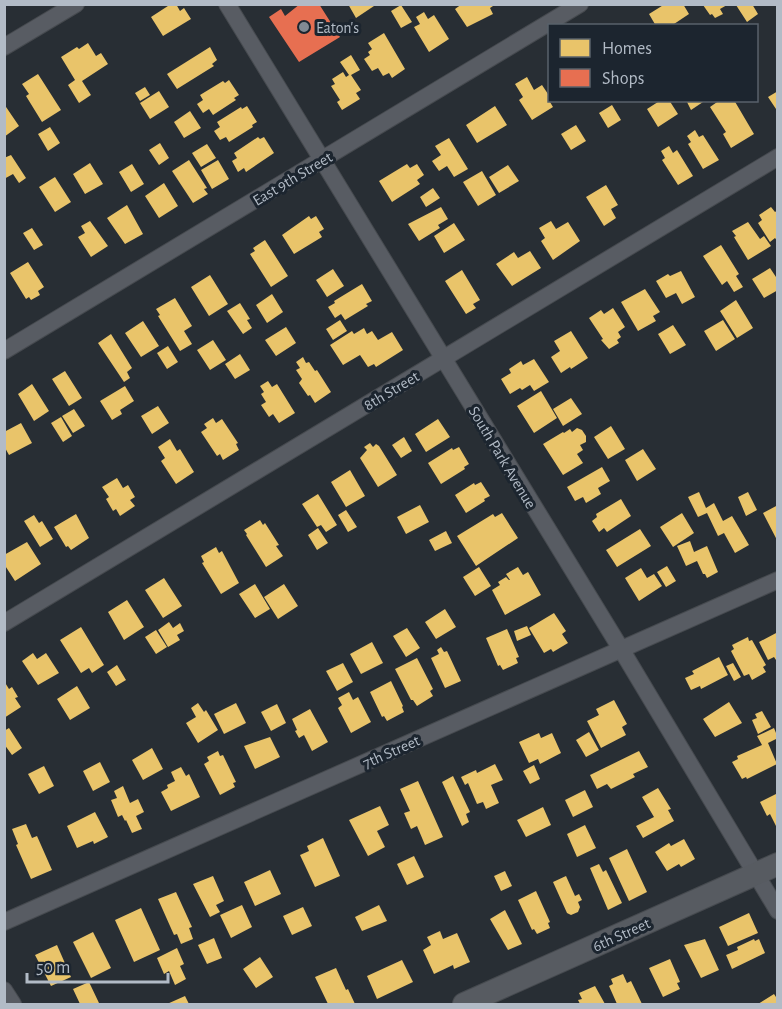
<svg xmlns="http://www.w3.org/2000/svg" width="782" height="1009" viewBox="0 0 782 1009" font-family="'Alegreya Sans',sans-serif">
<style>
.homes{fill:#e9c46a}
.shops{fill:#e76f51}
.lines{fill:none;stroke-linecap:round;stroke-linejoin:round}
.street-casing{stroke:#464a4f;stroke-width:18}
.secondary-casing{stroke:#464a4f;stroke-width:24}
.street{stroke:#585c63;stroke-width:16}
.secondary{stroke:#575b61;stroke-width:22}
.poi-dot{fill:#828a93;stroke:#1c252f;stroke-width:2}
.labels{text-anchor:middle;stroke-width:6;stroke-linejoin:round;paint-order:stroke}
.poi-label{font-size:16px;fill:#b2bbc6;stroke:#1c252f;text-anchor:start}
.street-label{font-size:16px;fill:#b2bbc6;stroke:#1c252f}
</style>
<rect width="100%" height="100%" fill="#282e34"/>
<path class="homes" d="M171,4h5l4,7 4,-3 7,11 -28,17 -12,-19z
M348,4h29l-21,14z
M462,4h34l-6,4 3,6 -26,13 -12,-18z
M665,4h18l6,10 -15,10 1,2h-19l-7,-12z
M738,4h14l6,10 -11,8 -11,-17z
M401,5l11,17 -11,6 -10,-17z
M703,5h24l-7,4 3,5 -8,4 -3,-4 -2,1z
M424,12l4,7 6,-4 15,24 -20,13 -15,-25 6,-3 -4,-7z
M384,33l21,36 -13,9 -3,-5 -6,3 -5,-8 -6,3 -8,-12 6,-4 -2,-3 4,-3 -4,-6z
M88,43l8,13 5,-3 7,11 -26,17 9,14 -12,8 -11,-18 7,-5 -14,-23 16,-10 2,2z
M210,47l7,13 -5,4 2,2 -37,23 -10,-15z
M351,55l9,15 -9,5 10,15 -5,3 4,6 -18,11 -5,-8 3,-2 -9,-14 4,-2 -3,-5 11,-7 3,5 3,-2 -9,-13z
M38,74l23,36 -19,12 -16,-26 3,-2 -7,-10z
M527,77l7,13 8,-5 8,12v5l3,5 -21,13 -13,-20 4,-3 -8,-13z
M229,80l10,15 -5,3 2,2 -23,15 -4,-6 -6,4 -6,-9 6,-4 -3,-5 23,-14 2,2z
M145,87l5,8 -10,6 -5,-8z
M159,91l10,16 -19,12 -10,-16z
M778,91v21l-10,-15z
M661,100h8l9,14 -20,13 -11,-18z
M686,100h20l-15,10z
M720,100h14l20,34 -23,14 -8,-14 3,-2 -16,-25z
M4,104l15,22 -15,11z
M612,105l9,15 -13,8 -9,-15z
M247,106l10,16 -5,3 1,2 -24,15 -3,-5 -6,3 -6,-9 6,-4 -3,-5 24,-15 1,2z
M495,106l12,19 -30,18 -11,-18z
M190,111l11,17 -17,10 -10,-16z
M576,125l10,16 -15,9 -10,-16z
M50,127l10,16 -12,8 -10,-17z
M695,130l4,7 4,-2 16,25 -16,9 -15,-25 3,-2 -4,-6z
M258,137l2,2 4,-2 10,16 -28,19 -2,-4 -6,4 -6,-11 5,-3 -3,-5z
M449,138l19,31 -14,8 -7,-11 -8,5 -7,-10 9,-6 -6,-9z
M160,143l9,15 -10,7 -10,-15z
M207,144l9,14 -15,9 -9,-14z
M669,146l4,7 4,-3 16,26 -15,9 -16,-25 3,-2 -4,-7z
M11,155l15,23 -7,5 -6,-9 -9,5v-21z
M189,160l18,28 -3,1 4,5 -15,9 -21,-32z
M218,160l11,19 -17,10 -11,-19z
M90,163l13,21 -18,10 -12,-20z
M132,164l12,20 -13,8 -12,-20z
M407,164l3,4 7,-4 7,11 -7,5 3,4 -28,18 -13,-21z
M508,165l11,16 -20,12 -10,-16z
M482,171l14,24 -18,11 -15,-24z
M55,177l16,25 -16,10 -16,-25z
M164,183l14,23 -19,12 -14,-22z
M606,185l12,20 -7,4 5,9 -12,8 -18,-29z
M433,188l7,10 -14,9 -6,-10z
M127,205l16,29 -18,10 -18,-26z
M441,207l7,12 -10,6 2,3 -21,13 -11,-17z
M771,207l4,5 3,-2v32l-3,-4 -5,4 -12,-19 4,-3 -3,-5z
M309,216l2,3 5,-3 8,13 -5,3 3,5 -28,17 -12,-19z
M90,221l18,25 -17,11 -13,-20 7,-4 -4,-7z
M551,221l5,8 12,-7 12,19 -27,19 -12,-19 4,-3 -6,-10z
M748,222l12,17 4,-3 7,10 -23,14 -14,-23 2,-1 -4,-5z
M454,223l11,17 -21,13 -10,-17z
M32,228l11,17 -9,5 -11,-17z
M265,240l23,36 -17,11 -21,-33 5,-3 -2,-3z
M721,245l18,29 -3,2 7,11 -9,5 -7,-11 -5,4 -19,-29z
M530,251l11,17 -29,18 -16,-22 18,-12 4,6z
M28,262l16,25 -6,4 2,4 -9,5 -2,-3 -3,2 -16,-26z
M770,268l8,12v10l-14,8 -12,-19z
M333,269l11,17 -17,11 -11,-17z
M462,270l18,30 -7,4 3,4 -10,6 -21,-33z
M681,271l14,26 -13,7 -6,-11 -10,5 -10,-17 12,-7 2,2z
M210,275l18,29 -19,12 -18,-29z
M362,284l10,17 -6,3 2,2 -23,14 -4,-6 -6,4 -7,-11 7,-4 -1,-2z
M645,289l15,23 -7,4 3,5 -18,10 -17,-29z
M272,294l11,18 -16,11 -11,-18z
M175,298l17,28 -8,5 8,13 -12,7 -22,-35 2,-1 -4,-6z
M736,300l17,28 -16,10 -17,-27z
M240,303l10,16 -3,1 5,8 -9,6 -16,-23z
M613,308l12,19 -7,5 3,5 -4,3 2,3 -10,6 -8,-9 2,-1 -14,-21 12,-8 3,4z
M340,320l7,11 -14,9 -7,-11z
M723,320l12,19 -19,12 -12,-20z
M143,321l16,25 -18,11 -16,-24z
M673,325l13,20 -16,9 -12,-20z
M286,327l10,16 -20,13 -11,-16z
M364,328l3,6 5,-3 6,9 14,-8 11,18 -27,17 -2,-3 -6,3 -8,-12 -17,10 -13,-20 22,-14 2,3z
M571,331l17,27 -17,11 -1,-2 -9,6 -10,-16 9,-6 -6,-10z
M111,334l21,34 -5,4 3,6 -6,4 -26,-39z
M213,340l13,20 -16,10 -13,-20z
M168,346l10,16 -11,7 -10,-16z
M240,354l10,16 -15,9 -10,-15z
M303,357l3,6 3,-1 6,9 2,-1 14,22 -16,11 -5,-8 -2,1 -9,-13 3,-4 -6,-9 4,-2 -4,-6z
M534,359l15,23 -15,9 -4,-6 -8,5 -2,-2 -10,6 -9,-15 10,-6 -2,-4 12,-8 2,4z
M65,371l17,27 -13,8 -17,-27z
M268,381l4,6 5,-3 18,29 -16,10 -6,-9 -4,3 -8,-12 5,-3 -5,-8 3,-2 -4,-6z
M32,384l17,27 -15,10 -16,-27z
M125,386l9,15 -14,9 2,4 -10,6 -12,-19z
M541,391l16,27 -23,15 -17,-27z
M571,398l11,16 -19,12 -10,-17z
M158,406l11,17 -17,11 -11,-18z
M74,409l11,17 -12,7 -11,-17z
M61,417l11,19 -9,6 -12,-19z
M213,418l3,5 6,-4 16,24 -2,1 3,6 -16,10 -3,-6 -3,2 -16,-24 6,-4 -3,-4z
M438,419l12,18 -24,15 -11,-18z
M21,423l11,20 -23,12 -5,-9v-14z
M611,426l14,23 -17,10 -14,-22z
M577,428l5,2 4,6v6l-6,3 3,5 -6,4 6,9 -20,12 -20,-31 20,-12 1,1 6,-4 2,3z
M404,437l8,14 -11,7 -9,-13z
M170,439l7,12 3,-2 14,23 -18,12 -15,-23 4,-3 -7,-11z
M370,443l3,4 3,-3 3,2 18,29 -19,12 -18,-29 7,-8 -3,-3z
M459,447l10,17 -5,3 1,2 -24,15 -13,-21 24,-15 1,2z
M643,449l13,20 -19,12 -12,-21z
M602,467l8,14 -12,7 3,6 -15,9 -3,-6 -8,4 -8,-14z
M350,470l15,26 -19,11 -15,-25z
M117,478l6,10 5,-3 7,12 -5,3 5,6 -15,10 -4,-7 -3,2 -7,-12 3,-2 -7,-10z
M481,482l9,14 -6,3 1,2 -19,12 -11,-18 19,-12 1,2z
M699,492l7,16 8,-5 9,18 9,-5 17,29 -14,8 -11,-20 -6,3 -11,-23 -9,4 -10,-20z
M748,492l9,18 -11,6 -8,-19z
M318,494l19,31 -11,7 -5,-7 -4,2 -15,-23z
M621,499l10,17 -24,16 -3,-4 -5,4 -7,-11 5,-4 -1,-3z
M420,505l9,17 -23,12 -9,-17z
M778,505v37l-15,-29z
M346,510l11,17 -9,5 -10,-17z
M502,513l16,25 -42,28 -19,-30 36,-22 2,3z
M682,513l12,20 -21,14 -13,-20z
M76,514l13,24 -18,12 -3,-4 -2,1 -12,-20z
M34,515l5,8 3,-2 11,18 -13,8 -16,-26z
M260,520l3,5 2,-2 14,22 -3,1 7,10 -17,11 -20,-32 1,-1 -3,-4z
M318,528l10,15 -11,7 -9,-15z
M640,529l11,17 -34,21 -11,-17z
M446,531l6,12 -17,8 -6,-11z
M690,541l4,11 13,-6 11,26 -11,6 -2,-4h-2l-6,-13 -11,5 -9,-20z
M27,542l14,22 -26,17 -11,-17v-9z
M216,547l3,6 3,-2 17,32 -18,11 -19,-31 2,-1 -3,-6z
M667,566l9,15 -10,6 -9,-15z
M479,567l12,19 -16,10 -12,-19z
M518,567l5,8 5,-3 13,23 -36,20 -13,-25 8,-5 -2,-3 8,-5 3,3h1l-4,-6z
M641,568l6,10 7,-4 8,12 -23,15 -14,-23z
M164,578l18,28 -19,12 -18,-28z
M255,584l15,25 -15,9 -16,-24z
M284,584l14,22 -20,13 -14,-22z
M127,600l17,27 -20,13 -16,-28z
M445,609l11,18 -20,12 -11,-17z
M554,613l12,18 -4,3 6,9 -15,9 -2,-3 -7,4 -15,-25z
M169,622l4,6 7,-5 4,8 -7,4 3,5 -12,7 -10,-17z
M527,626l4,9 -14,6 -3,-10z
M81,627l23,38 -12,8 -3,-5 -8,5 -21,-33z
M407,628l13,20 -14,9 -13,-21z
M507,629l12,28 -3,1 2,5 -15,7 -3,-5 -2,1 -12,-28z
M156,630l11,17 -11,7 -11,-17z
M778,632v31l-4,-6 -6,3 -9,-18z
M748,637l1,4 3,-1 14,25 -3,2 3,5 -14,8 -3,-6 -5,2 -13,-25 3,-2 -2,-4z
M372,642l11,21 -22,11 -11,-20z
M441,647l3,5 3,-1 14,30 -16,7 -14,-30 8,-4 -2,-4z
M33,653l4,6 9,-6 13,20 -21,12 -16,-24z
M719,657l9,18 -27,14 -1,-3 -9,4 -6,-12 9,-4 -2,-3z
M417,658l16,31 -3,2 3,5 -16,10 -4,-6h-2l-16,-31z
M343,663l10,19 -16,9 -11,-20z
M733,663l8,14 -7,4 -8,-15z
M117,665l9,15 -10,6 -9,-14z
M4,681l5,8 3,-2 6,10 -3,1 6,9 -17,11z
M391,681l12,25 -1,1 2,5 -17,9 -3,-5 -2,1 -12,-25z
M77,686l13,22 -20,12 -13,-21z
M349,692l4,8 5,-3 13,25 -20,11 -13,-25 4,-3 -4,-7z
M614,700l13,24 -5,3 4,8 -25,13 -14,-27 12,-6 -3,-6z
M729,702l13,21 -27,14 -12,-18z
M198,703l6,9 2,-2 12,20 -20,13 -12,-20 10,-6 -5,-9z
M236,703l10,20 -22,11 -10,-20z
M277,704l9,19 -15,8 -10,-19z
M310,709l18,33 -16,9 -8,-16 -5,3 -4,-7 2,-1 -5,-11z
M762,711l9,16 -13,7 -6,-14 5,-2 -2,-4z
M9,728l13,20 -10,7 -8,-11v-13z
M774,728l4,10 -10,5 9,21 -30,15 -1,-2 -4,2 -10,-17 6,-3 -1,-3 25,-11 -5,-9z
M589,732l10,18 -13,7 -10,-17z
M539,733l2,5 11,-5 9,20 -21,11 -2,-5 -9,4 -10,-21z
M270,737l10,20 -25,12 -11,-23z
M152,748l11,21 -20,11 -11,-20z
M218,751l2,5 3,-1 13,27 -3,1 2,4 -15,8 -16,-31 5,-3 -2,-4z
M639,751l9,16 -15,7 2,3 -24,12 -4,-5 -10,5 -7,-14z
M100,762l10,20 -17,9 -10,-20z
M495,764l8,16 -12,5 8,18 -13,6 -3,-7 -6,2 -9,-21 -3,2 -4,-8 15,-7 1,3z
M534,765l6,14 -10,5 -7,-13z
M44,766l10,20 -15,8 -11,-20z
M181,767l5,9 3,-2 11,23 -29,14 -10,-19 7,-4 -1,-3 8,-4 -4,-9z
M453,776l17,36 -4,2 3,8 -7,4 -20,-44z
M418,781l25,56 -18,8 -8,-19 -6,3 -7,-16 6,-2 -10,-22z
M123,786l7,17 8,-4 6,13 -8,4 6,13 -10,4 -6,-13 -1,1 -3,-6 -4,2 -7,-17 6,-2 -3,-7z
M658,788l13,21 -3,1 6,11 -31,17 -7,-12 18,-9 -12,-20z
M585,790l8,17 -20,10 -8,-17z
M778,793v37l-8,-16 -3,2 -7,-14z
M380,806l9,19 -12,6 8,16 -17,9 -19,-36z
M543,807l8,18 -25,12 -9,-17z
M95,812l13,25 -14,7 -1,-3 -16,7 -10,-22z
M26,824l6,14 5,-2 15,34 -21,9 -15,-34 2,-1 -6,-15z
M585,825l11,23 -19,9 -10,-23z
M323,838l17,38 -25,11 -15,-32 9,-4 -2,-5z
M684,839l11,20 -14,8 -2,-3 -12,7 -12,-19 14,-9 2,3z
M627,849l20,43 -18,9 -20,-43z
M414,856l10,21 -17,8 -10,-21z
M599,864l4,8 3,-2 16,33 -14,7 -18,-42z
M270,870l11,24 -26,12 -11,-24z
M505,871l7,15 -11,5 -7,-15z
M213,876l11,25 -8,4 4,7 -10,5 -17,-33z
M566,876l9,20 4,-2 3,6 -4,2 2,5 -2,5 -7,3 -4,-2 -14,-31z
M536,891l14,31 -2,1 2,5 -13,6 -3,-5 -2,1 -14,-30z
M176,892l16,35 -3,1 4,11 -12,5 -4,-10 -3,1 -16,-36z
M242,905l10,22 -21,11 -11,-23z
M379,905l8,16 -25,10 -7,-14z
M303,907l9,19 -20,9 -9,-19z
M141,908l19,42 -26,12 -19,-42z
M505,910l17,34 -14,6 -18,-31z
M749,913l9,20 -30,13 -9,-19z
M440,931l3,8 14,-6 13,29 -16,7 -1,-4 -19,9 -11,-24 8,-5 -4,-8z
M93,932l18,36 -20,10 -18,-36z
M214,938l8,20 -15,6 -9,-19z
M705,939l14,31 -18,8 -17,-33z
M754,939l1,2 4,-2 6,14 -33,16 -6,-14 12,-5 -1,-3z
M57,945l14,32 -20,9 -16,-31z
M177,948l7,16 -4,2 6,13 -11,6 -6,-14 -5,3 -7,-16z
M260,957l13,20 -17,11 -13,-19z
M670,959l10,23 -3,1 3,6 -17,8 -14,-29z
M402,960l11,22 -36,17 -10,-23z
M336,968l10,22 2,-1 7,15h-27l-13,-27z
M623,974l4,9 4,-2 11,23h-25l-8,-18 4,-2 -2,-5z
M89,982l10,21 -4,1h-15l-7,-15z
M595,986l10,18h-25l-2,-4 4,-1 -3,-6z
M774,994l4,6v4h-20z
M185,996l4,8h-22z"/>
<path class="shops" d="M300,4h19l21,33 -41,25 -30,-45 12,-8 4,7z"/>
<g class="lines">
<defs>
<path id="street" d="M227,4l394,645 157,262
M4,47l72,-43
M4,351l576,-347
M4,623l774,-466
M4,922l774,-342
M4,990l9,14"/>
<path id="secondary" d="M464,1004l314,-140"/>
</defs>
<use href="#street" class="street-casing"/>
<use href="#secondary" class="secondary-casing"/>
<use href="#street" class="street"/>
<use href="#secondary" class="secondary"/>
</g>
<circle class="poi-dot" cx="304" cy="27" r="6"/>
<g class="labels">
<g class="poi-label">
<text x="316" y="33">Eaton's</text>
</g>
<g class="street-label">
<text transform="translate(292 178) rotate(-31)" y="6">East 9th Street</text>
<text transform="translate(391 390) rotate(-31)" y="6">8th Street</text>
<text transform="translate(503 457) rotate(59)" y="6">South Park Avenue</text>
<text transform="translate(391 751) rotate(-24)" y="6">7th Street</text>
<text transform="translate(621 934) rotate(-24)" y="6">6th Street</text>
</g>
</g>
<rect width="782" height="1009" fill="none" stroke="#b2bbc6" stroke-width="12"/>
<rect x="548" y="24" width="210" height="78" fill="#1c252f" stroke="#58616b" stroke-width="1.5"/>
<rect x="560" y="39" width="30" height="18" fill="#e9c46a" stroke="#58616b" stroke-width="1.5"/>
<text x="602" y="54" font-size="18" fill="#b2bbc6">Homes</text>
<rect x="560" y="69" width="30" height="18" fill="#e76f51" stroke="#58616b" stroke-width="1.5"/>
<text x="602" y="84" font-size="18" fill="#b2bbc6">Shops</text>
<path d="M27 973v9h141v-9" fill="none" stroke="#b2bbc6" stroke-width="3"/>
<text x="36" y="973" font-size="18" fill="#b2bbc6" stroke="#1c252f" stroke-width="4.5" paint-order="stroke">50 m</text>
</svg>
